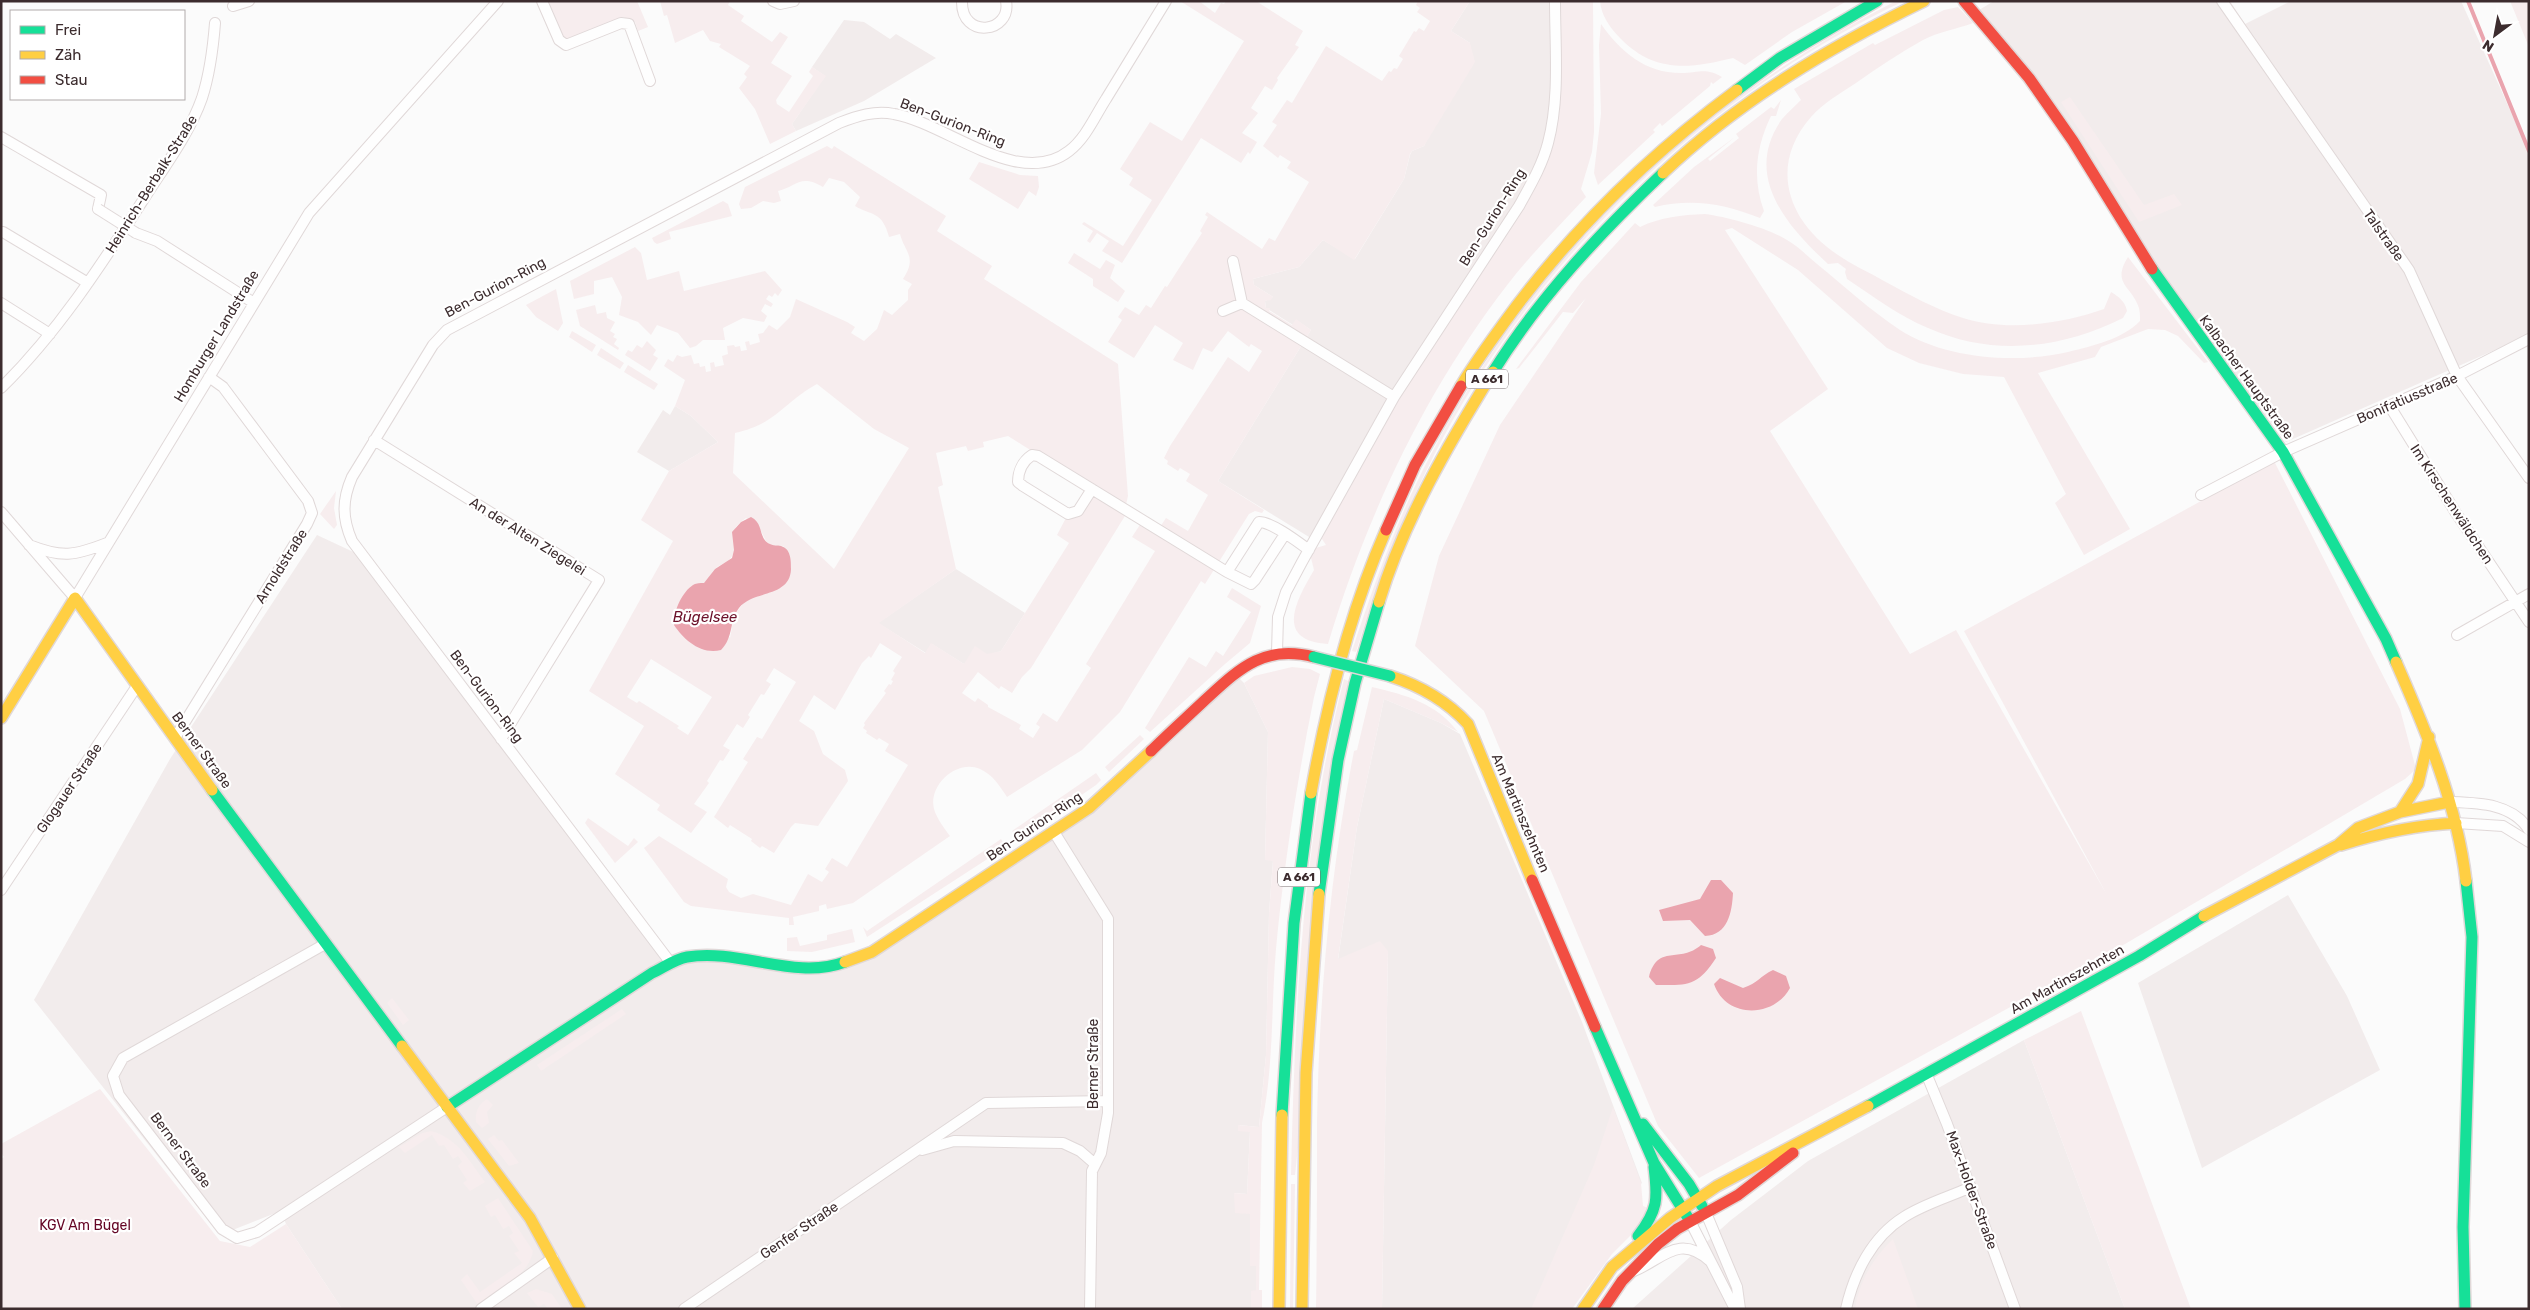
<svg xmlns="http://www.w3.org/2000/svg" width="2530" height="1310" viewBox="0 0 2530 1310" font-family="Rubik,sans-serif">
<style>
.built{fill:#f2ecec}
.green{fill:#f7edee;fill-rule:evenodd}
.water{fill:#eaa4ae}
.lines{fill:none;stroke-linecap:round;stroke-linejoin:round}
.stream{stroke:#eaa4ae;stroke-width:4}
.street-casing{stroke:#e0d8d8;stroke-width:12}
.fast-casing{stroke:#e0d8d8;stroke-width:14}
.slow-casing{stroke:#e0d8d8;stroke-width:14}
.jam-casing{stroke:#e0d8d8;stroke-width:14}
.street{stroke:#fefefe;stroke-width:10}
.fast{stroke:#16e098;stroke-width:11}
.slow{stroke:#ffcf43;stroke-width:11}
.jam{stroke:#f24e42;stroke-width:11}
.street-bridge-casing{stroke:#e0d8d8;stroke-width:12;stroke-linecap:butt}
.fast-bridge-casing{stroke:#e0d8d8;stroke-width:14;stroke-linecap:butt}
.street-bridge{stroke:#fefefe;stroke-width:10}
.fast-bridge{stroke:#16e098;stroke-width:11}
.labels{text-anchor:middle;stroke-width:4.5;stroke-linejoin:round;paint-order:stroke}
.shield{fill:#fff;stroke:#766b6d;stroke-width:1}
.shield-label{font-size:12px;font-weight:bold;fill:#3c2c2e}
.street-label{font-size:14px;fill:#3c2c2e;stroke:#fff}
.park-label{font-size:14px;fill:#640524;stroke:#fff}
.water-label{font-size:15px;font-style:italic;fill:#6c112a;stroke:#fff}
</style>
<rect width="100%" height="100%" fill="#fbfbfb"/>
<path class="built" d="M1470,1h85l-1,108 -17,64 -223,367 -96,-59 93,-151 -15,-10 -3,5 -27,-17 -1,-7 8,-4 -19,-12 -1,-6 46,-12 24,-27 32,19 49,-80 6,-24 2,-4 12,-5 46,-103 -19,-12z
M1994,1h236l15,23 46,-23h170l68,151v183l-243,107 -154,-202 -59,-99 -99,-128z
M844,20l20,2 26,17 6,-5 40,24 -72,43 -68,30 -4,-7 33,-48 -13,-9z
M675,406l16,10 27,26 -49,29 -32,-19 26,-42 7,5z
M317,535l45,21 308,406 14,-5 108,11 48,-4 249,-156 145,-135 10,10 24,49 -3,127 8,1 -4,53 -3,142 -7,72 -21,-2 12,6 -3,63 -13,-1 16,21v52h6v25h-5v18h-909l-56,-85 -5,-13 -61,24 -186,-235 136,-241z
M956,569l69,44 -24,38 -37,13 -32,-20 -6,9 -48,-30z
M1384,699l57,24 19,11 122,288 60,161 -66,64 -41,62h-153l6,-358 -50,9 19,-133z
M2288,895l59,101 33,74 -178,98 -64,-185z
M2024,1040l101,269h-493l99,-89 77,-59z"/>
<path class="green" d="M548,1h89l11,26 -10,4 -3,-9 -12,-5 -56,22 -5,-4z
M660,1h70l-2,4 16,11 -3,5 31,21 8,-10 8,5 -17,26 21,13 -16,24 1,4 12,8 24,-36 -4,-4 3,-5 14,9 -34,48 4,7 -26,13 -15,-35 -16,-21 8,-11 -3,-3 6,-8 -31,-19 2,-3 -11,-3 -7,-11 -28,13 -8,-28 -3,1z
M1180,1h19l16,12 6,-10 3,1 2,-3h30l47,30 -8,14 4,2 -22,31 1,2 -6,10 -7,-4 -14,22 7,5 -16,20 15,9 -7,12 -2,-2 -7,11 -40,-25 -79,125 -20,-12 7,-10 -12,-8 -7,10 -3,-2 6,-10 -11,-7 2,-2 39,24 29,-46 -23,-15 4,-7 -13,-9 30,-47 32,19 62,-100z
M1418,1h52l-19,30 19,12 5,19 -51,84 -12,5 -2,3 -6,25 -50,81 -31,-20 -24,27 -46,12 1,6 19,12 -2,3 -6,1 1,7h4l-1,3 23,14 4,-6 15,11 -93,151 46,29 -2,3 -7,-2 -6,3 -44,70 -4,-3 -81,131 -38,38 -75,47c-8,-12 -14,-22 -27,-28 -23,-10 -52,16 -46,40 3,10 10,19 16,27l-97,67 -26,6 -1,-5 -7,2v5l-26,6 1,8h-5v-7l-98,-12 -7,-4 -40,-54 15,-12 69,43 -2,8 3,5 12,6 12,-4 38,11 17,-31 14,8 7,-10 -4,-3 7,-11 15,9 61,-102 -23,-14 4,-7 -10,-6 -2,2 -11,-7 1,-2 -4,-3 2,-3 -1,-2 22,-30 -2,-2 5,-7 2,1 2,-4 -2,-1 4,-7 -2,-2 9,-14 -22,-14 -9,15 -2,-2 -7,7 -27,47 -21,-15 -15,26 15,10 9,23 22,16 3,11 -30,45 -23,-3 -4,4 -17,26 -12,-7 -2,2 -9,-7 1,-2 -22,-14 -2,3 -14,-11 34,-55 -5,-3 14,-22 5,2 34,-57 -22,-14 -8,13 5,3 -7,11 -3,-1 -13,21 2,2 -7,11 -6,-4 -14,22 7,4 -7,11 -3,-1 -13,21 2,2 -15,21 13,8 -16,21 -34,-23 3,-5 -45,-31 29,-48 -55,-35 84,-150 -32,-21 28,-49 49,-29 -27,-26 -16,-10 10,-26 -21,-14 4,-7 5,3 4,-7 5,2 9,-2 3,9 5,-1 1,4 5,-1 1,6 5,-1 -1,-8 4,-1 1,5 9,-2 -2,-9 6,-2 -1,-8 7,-1 1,2 5,-1 1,5 6,-1 -2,-8 4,-1 1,4 10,-3 -2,-8 5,-1 6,-8 8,5 13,-13 6,-18 51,23 8,5 -4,6 13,8 13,-12 7,-19 8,5 16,-15v-10l4,-6 -9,-5c15,-22 1,-28 -3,-45l-11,3c-7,-27 -18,-21 -34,-31l5,-9 -16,-15 -15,-4 -6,9c-23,-14 -27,0 -45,4l3,10 -7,2 -11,-2 -12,7 -10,1 -2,-5 6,-17 82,-41 5,3 2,-3 112,70 -9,15 55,35 -8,13 134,85 10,132 -3,13 3,2 -97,157 -9,9 -10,16 -11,-7 -2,3 -21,-17 -16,21 13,9 3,-4 10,7v2l33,18 -2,4 14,9 7,-11 -4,-3 7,-11 14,9 34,-54 -5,-4 69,-113 -23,-14 11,-17 15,10 8,-12 22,13 20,-36 -22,-14 4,-7 -10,-6 -2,3 -11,-7 1,-3 -4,-3 6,-12 58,-89 21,15 13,-21 -11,-7 -2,3 -21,-16 -16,21 -9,-4 -10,22 -20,-10 10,-17 -28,-18 -21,33 -26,-16 14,-22 -4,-3 7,-10 14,8 7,-10 5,3 14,-22 2,1c12,-19 24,-37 35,-54l-2,-2 8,-14 -3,-2 2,-3 55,37 7,-11 6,3 34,-59 -22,-14 4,-6 -11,-7 -2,3 -15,-12 14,-21 -5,-3 15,-22 5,3 34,-57 56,35 7,-10 2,1 3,-4 3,1 6,-10 -4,-3 15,-25 2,1 3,-4 5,3 6,-10 -13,-9 3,-4 -4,-3zM817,384l57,45 35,19 -75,121 -101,-96 2,-40c40,-8 49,-31 82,-49zM1008,436l84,53 -19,25h-5l-11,21 12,8 -68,108 -14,3 -12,-8 -11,18 -33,-21 -6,10 -46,-30 77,-54 -18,-82 5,-2 -7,-32 30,-7 2,5 16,-4 -1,-5zM746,518l15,13 5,10 5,4 12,1 7,9 -8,32 -38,15 -10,14 -4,22 -35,-55h9c6,-4 7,-11 12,-15 5,-4 13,-6 16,-12 9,-15 -9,-23 14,-38zM651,659l61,38 -24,38 -11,-7 2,-2 -40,-25 -2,2 -10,-6z
M1555,1h38l1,131 -2,20 -11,37 5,8c-26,28 -54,56 -78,87 -83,107 -141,231 -180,360 -55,-3 -31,-45 -14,-74l-5,-20 17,-5 -8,-12 76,-135 143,-225 17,-64z
M1600,1h247l-55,31 -47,33 -12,-7c-44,11 -79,15 -113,-20 -10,-10 -19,-23 -20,-37z
M1896,1h8c-193,91 -358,248 -460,435 -37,69 -65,142 -88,216l-4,-1c22,-67 45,-132 78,-195 103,-198 267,-354 466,-455z
M2510,1h19v46z
M1958,7l15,16c-16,6 -35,9 -50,17 -23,13 -46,28 -67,43 -15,10 -33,20 -45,34 -43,49 -23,105 27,138 14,10 31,17 46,26 26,14 51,28 79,37 44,14 98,6 141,-9l7,-17c8,5 14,9 16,19l-4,7c-62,31 -130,39 -195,10 -29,-12 -54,-31 -81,-49l-2,-7 1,-3 -8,-6 -10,1c-41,-38 -86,-88 -46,-145 6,-7 13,-13 19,-19l-7,-11 79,-46 2,2 69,-35z
M1601,24c20,28 44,49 80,49 17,0 25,-6 41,4l-9,7 -2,-2 -1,4 -48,40 -2,-3 -7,7 2,2 -57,53 -4,-12 7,-59 -2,-69z
M2070,97l74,108 30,-11 8,11 -43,17 -78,-120z
M1781,100l-5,16h-5c-15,31 -19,62 -7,95l-4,7c-35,-14 -68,-20 -105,-11l-2,-2 41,-38 41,-30 -27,22 2,2 29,-23 -3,-4 35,-27 3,2z
M979,162l41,13 18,1 1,11 -3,9 -7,-5 -11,18 -49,-30z
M723,201l5,3 4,12 -63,16 2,7 -14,5 -3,-2 -2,-4z
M1705,214c23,3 63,14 82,26 11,6 20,16 30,24 27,22 53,46 83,66 45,29 117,34 168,22 24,-6 55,-13 72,-31 0,-4 0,-9 -1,-13 -7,-22 -28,-24 -11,-51l80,105 -4,1 -26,-27 -13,-6 -17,-1 -47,18 -6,10 -57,16 92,156 -46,26 -29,-52 11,-9 -62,-117 -41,-3 -44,-11 -32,-15 -89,-78 -66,-42 -7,2 103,159 -58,42 140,223 46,-24 151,265 -143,-264 310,-170 126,248 16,60 -11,10 -280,165 -426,234 -41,-52 -174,-415 -69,-65 24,-90 61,-131 86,-127 -13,15 -10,-1 -44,56 -3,1 65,-87 54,-59 5,4c21,-10 41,-12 65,-13z
M635,247l6,6 6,27 32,-9 5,20 81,-20 17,19 -4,6 -3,-3 -3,4 -3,-2 -3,4 7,5 -2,3 -6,-3 -4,7 6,5 -3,6 -21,-4 -20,10 2,12h-22l-7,6 -6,2 -12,-15 -21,-8 -6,10 -13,-13 -19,-7 3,-18 -10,-20 -18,4v13l-20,5 -4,-18z
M1074,253l26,16 6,-9 9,5 -5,13 15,13 -7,11 -25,-16v-7l-25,-16z
M556,289l7,34 -5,8 -22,-14 -10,-12z
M595,305l2,9 9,-2 1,6 8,4 -5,9 5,3 -2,3 4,2 -3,5 5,4 -1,2 -38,-24 -4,-16z
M572,331l24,14 -4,7 -23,-15z
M647,341l9,9 -3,5 5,3 -8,13 -25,-16 3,-5 4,2 5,-7 5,3z
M601,348l23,15 -4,6 -23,-14z
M628,365l30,19 -4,6 -30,-18z
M336,491l-2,17 3,17 -3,4 -14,-15z
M1232,588l29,18 -11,37 -25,21 -75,68 -5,-4 44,-71 17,10 10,-16 7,5 28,-44 -24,-15z
M1292,667l18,2 10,5 -6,23c-17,84 -30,167 -38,252 -5,57 -2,117 -14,174l-3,167h3v19h-11v-18l5,-1v-24h-6v-52l-15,-1 -1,-20 13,1 3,-62 -12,-1v-6l21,2 7,-72 3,-142 4,-52 -8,-1 3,-128 -24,-49 10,-7z
M1344,679l4,2 -53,494h-4c4,-166 11,-334 53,-496z
M1372,687c34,8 64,16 86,45l-17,-9 -57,-24 -27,128 -19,132 42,-18 8,10 -6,358h-66c1,-62 1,-124 1,-186 2,-124 13,-250 37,-372l3,-1z
M1140,735l4,4 -35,33 -4,-5z
M1096,773l5,7 -5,5 -78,54 -6,-8z
M588,818l40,28 6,-8 4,4 -23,21 -30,-40z
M1001,839l5,8 -139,90 -4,-10 4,4z
M852,929l3,13 -43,10 -25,-1v-13l10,-1 3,9 27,-6v-5z
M392,998l17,22 -6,5 -16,-22z
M622,1009l4,5 -85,57 -4,-6z
M2081,1011l110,298h-66l-101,-269z
M100,1089l120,152 30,6 36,-23 56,85h-341v-150l3,-2 -3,-4v-9z
M487,1099l6,6 -6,7 2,11 -7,5 -6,-6c-1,-10 2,-17 11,-23z
M1613,1107l28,76 2,23 7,3 -8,15 -30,30 -40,55h-41l63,-144z
M431,1131c27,7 38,30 54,51l-15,9 -7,-8 4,-3 -9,-14 4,-4 -4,-6 -5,3 -9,-14 -5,1 -7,-11 -27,18 -6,-6 23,-14z
M494,1135l5,6 3,-1 17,23 -10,3 -21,-27z
M1291,1184h4l-2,125h-3z
M498,1198l35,53c-4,25 -36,39 -55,54l-17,-25 6,-6 13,18 42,-29 -8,-10 5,-2 -10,-15 4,-3 -4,-7 -6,3 -8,-14 -4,2 -6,-11z
M1893,1239l25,70h-63c4,-27 18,-51 38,-70z
M536,1289l16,5 10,15h-14l-4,-5 -6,3 -11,-14z"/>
<path class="water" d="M751,517c13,6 7,22 19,27 3,2 8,1 11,2 10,3 10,14 10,23 -1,29 -38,21 -52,39 -10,13 -5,29 -18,42 -20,5 -37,-10 -47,-25 -1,-13 8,-33 19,-40 3,-2 7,-2 11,-2l11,-14 17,-11 2,-8 -2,-18 9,-10z
M1711,880h10l12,13c-1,19 -5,42 -28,43l-15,-16 -27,1 -4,-11 41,-11z
M1701,945l12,4 3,9c-19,29 -28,27 -60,27l-7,-8c9,-34 31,-13 52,-32z
M1773,970l13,6 4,12c-16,30 -64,31 -76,-4l6,-6 23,10c15,-5 17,-12 30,-18z"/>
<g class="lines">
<path class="stream" d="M2468,1l61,150"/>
<defs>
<path id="street" d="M542,1l17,39 7,5 55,-22 8,1 21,57
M773,1l7,3 14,-3
M962,1c-1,39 50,32 44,0
M2222,1l187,269 48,106 72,102
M233,6l16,-5
M1,137l100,58 -3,14
M3,232l85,51
M136,233l21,8 97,62
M1233,261l9,42 152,94
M1,303l49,31
M1223,311l19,-8
M1,388c58,-57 102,-126 146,-194 20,-31 43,-62 55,-96 8,-25 11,-49 13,-75
M2389,405l67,108 73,109
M374,440l225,140 -98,159
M1092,489l-14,22 -10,3 -45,-28 -5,-4c0,-11 5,-21 14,-27l6,1c63,38 126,77 189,116
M2201,495l82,-43 174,-76 72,-37
M1,512l74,86 234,-385 189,-212
M1285,534l-30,46 -4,4 -24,-12 32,-50c13,0 39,20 50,28
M29,545c33,13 45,11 78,-2
M2457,635l72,-41
M1277,652l1,-35 8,-25 16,-30 92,-165 125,-191c11,-20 23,-40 29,-63 12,-45 7,-95 7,-142
M175,738l132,-214 5,-11 -4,-12 -85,-114 -14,-10
M2449,802c29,1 63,1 80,28
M2456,823l47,3 26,16
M1054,832l54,87v194l-7,40 -9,18 -2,138
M1,890l136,-204
M325,944l-202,114 -10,18 6,19 103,134 15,9 20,-6 190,-125
M670,962l-318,-421c-10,-23 -10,-41 0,-64l81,-132 14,-15 392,-207c18,-7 36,-13 55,-9 52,9 125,76 175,37 17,-13 26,-35 37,-52 20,-33 40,-65 60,-98
M1926,1073l21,51 68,185
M922,1150l32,-9 109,2 17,8 15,13
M1706,1213l31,74 3,22
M1690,1221l45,88
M1634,1271c29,-12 45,-38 76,-10
M481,1309l72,-51
M684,1309l302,-206 122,-2
M1846,1309c8,-36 26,-72 58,-92 20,-13 45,-20 67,-30"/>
<path id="fast" d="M1737,90l43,-32 97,-57
M2152,269l131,183 103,187 10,23
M1493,372c46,-74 107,-139 170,-199
M212,790l190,256
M1319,894l19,-134 17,-77 24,-81
M1595,1027l59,136 36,58
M1868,1106l271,-150 65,-40
M447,1107l205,-134c11,-5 23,-14 35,-16 53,-9 107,24 158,5
M1282,1115l12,-192 17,-130
M1643,1124l46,60 13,22
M1638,1236c20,-26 20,-37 16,-69
M2465,1309l-2,-82 9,-290 -6,-56"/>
<path id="slow" d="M1663,173c77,-73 167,-126 261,-172
M1461,386c13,-22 28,-42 43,-63 65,-90 144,-167 233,-233
M1379,602c24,-80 70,-159 114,-230
M2396,662c31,71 61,142 70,219
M1390,676c31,10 56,24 78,48l64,156
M1,718l74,-120 137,192
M1311,793c16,-90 38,-179 75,-263
M2400,812l18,-28 11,-47
M2341,845c38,-12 75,-20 115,-22
M2204,916l134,-71 20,-17 42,-16 49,-10
M845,962l27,-10 217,-144 62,-57
M402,1046l128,172 50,91
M1279,1309l3,-194
M1302,1309l4,-236 13,-179
M1583,1309l29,-42 58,-49 47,-32 151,-80"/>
<path id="jam" d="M1964,1l65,77 44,63 79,128
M1386,530l29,-65 46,-79
M1151,751c17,-17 35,-33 53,-50 35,-32 59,-57 110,-44
M1532,880l63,147
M1603,1309l19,-28 36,-37 19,-15 61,-34 55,-42"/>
</defs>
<use href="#street" class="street-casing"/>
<use href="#fast" class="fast-casing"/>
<use href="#slow" class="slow-casing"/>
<use href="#jam" class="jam-casing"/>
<use href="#street" class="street"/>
<use href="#fast" class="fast"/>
<use href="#slow" class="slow"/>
<use href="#jam" class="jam"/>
<defs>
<path id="street-bridge" d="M98,209l38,24"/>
<path id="fast-bridge" d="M1314,657l76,19"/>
</defs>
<use href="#street-bridge" class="street-bridge-casing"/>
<use href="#fast-bridge" class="fast-bridge-casing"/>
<use href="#street-bridge" class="street-bridge"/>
<use href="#fast-bridge" class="fast-bridge"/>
</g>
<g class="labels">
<g class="shield">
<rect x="1466" y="369.5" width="42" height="19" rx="4"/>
<rect x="1278" y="867.5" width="42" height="19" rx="4"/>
</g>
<g class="shield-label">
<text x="1487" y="383">A 661</text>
<text x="1299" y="881">A 661</text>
</g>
<g class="street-label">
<text transform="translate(953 122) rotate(21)" y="5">Ben-Gurion-Ring</text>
<text transform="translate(151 184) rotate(-58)" y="5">Heinrich-Berbalk-Straße</text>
<text transform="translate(1492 217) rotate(-58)" y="5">Ben-Gurion-Ring</text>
<text transform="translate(2384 235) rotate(55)" y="5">Talstraße</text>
<text transform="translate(495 287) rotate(-28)" y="5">Ben-Gurion-Ring</text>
<text transform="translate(216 336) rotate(-59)" y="5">Homburger Landstraße</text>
<text transform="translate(2247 377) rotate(54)" y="5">Kalbacher Hauptstraße</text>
<text transform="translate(2407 398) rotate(-23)" y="5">Bonifatiusstraße</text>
<text transform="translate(2452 504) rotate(57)" y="5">Im Kirschenwäldchen</text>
<text transform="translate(528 536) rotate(32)" y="5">An der Alten Ziegelei</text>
<text transform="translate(281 566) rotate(-58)" y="5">Arnoldstraße</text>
<text transform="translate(487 696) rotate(53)" y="5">Ben-Gurion-Ring</text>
<text transform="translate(202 750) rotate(54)" y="5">Berner Straße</text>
<text transform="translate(69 788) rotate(-56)" y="5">Glogauer Straße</text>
<text transform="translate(1521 813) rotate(67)" y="5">Am Martinszehnten</text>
<text transform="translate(1034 826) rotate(-34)" y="5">Ben-Gurion-Ring</text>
<text transform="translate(2067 979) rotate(-29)" y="5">Am Martinszehnten</text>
<text transform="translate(1093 1064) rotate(-90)" y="5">Berner Straße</text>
<text transform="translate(181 1150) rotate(53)" y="5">Berner Straße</text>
<text transform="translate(1972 1190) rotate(70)" y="5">Max-Holder-Straße</text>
<text transform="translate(799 1230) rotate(-34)" y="5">Genfer Straße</text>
</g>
<g class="park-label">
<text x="85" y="1230">KGV Am Bügel</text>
</g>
<g class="water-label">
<text x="705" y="622">Bügelsee</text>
</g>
</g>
<rect width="2530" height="1310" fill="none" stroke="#3c2c2e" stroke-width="5"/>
<rect x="10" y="10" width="175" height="90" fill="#ffffff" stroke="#b1abab"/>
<rect x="20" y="26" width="25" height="8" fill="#16e098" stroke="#b1abab"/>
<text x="55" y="35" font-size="15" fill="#3c2c2e">Frei</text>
<rect x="20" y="51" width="25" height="8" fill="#ffcf43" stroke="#b1abab"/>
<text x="55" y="60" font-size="15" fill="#3c2c2e">Zäh</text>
<rect x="20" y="76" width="25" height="8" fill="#f24e42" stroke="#b1abab"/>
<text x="55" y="85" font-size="15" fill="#3c2c2e">Stau</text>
<g transform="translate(2495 35) rotate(212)" stroke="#ffffff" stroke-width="4" paint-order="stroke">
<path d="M0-4L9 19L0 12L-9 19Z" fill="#3c2c2e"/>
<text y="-8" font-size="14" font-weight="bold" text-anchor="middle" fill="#3c2c2e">N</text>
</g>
</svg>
